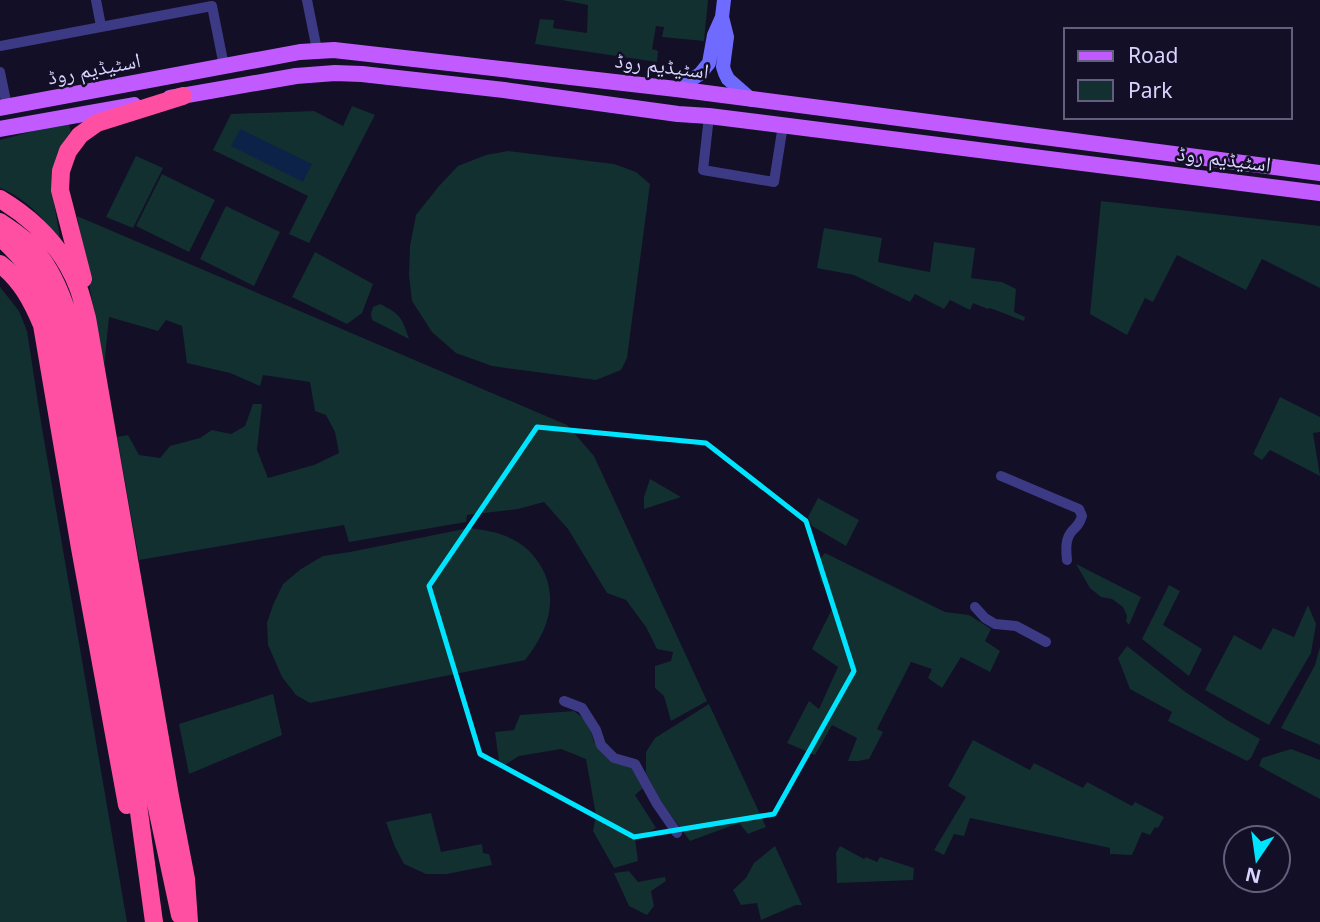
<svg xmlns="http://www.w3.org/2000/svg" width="1320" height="922" viewBox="0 0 1320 922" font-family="'Noto Sans','Noto Naskh Arabic',sans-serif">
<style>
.green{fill:#12302f}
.water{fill:#0c2248}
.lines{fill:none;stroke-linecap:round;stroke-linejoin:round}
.street{stroke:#3d3a85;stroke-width:10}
.secondary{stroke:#6f6bff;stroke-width:14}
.primary{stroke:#c25bff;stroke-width:16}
.highway{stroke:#ff4fa3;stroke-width:18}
.marked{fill:none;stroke:#00e5ff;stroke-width:5;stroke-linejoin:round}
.labels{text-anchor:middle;stroke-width:5;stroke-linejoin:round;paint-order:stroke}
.street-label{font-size:21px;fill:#d9d4ff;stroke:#130f26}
</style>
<rect width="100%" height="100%" fill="#130f26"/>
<path class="green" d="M562,0h146l-4,41 -42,-4 2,-10 -8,-1 -4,23 6,2 -1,11 -122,-18 5,-25 14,1 -1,8 34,5 1,-28z
M352,106l23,9 -66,128 -20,-9 19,-38 -95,-46 18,-36 83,-3 29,15z
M63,123l6,2 2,6 -9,13 -8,58 6,36c-18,-20 -34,-40 -60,-50v-48z
M508,151l106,13 22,8 14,12 -23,174 -6,12 -25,10 -104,-14 -36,-13 -24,-21 -20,-31 -3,-26 1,-29 6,-31 23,-29 19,-20 28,-11z
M136,156l27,12 -30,60 -27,-11z
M162,174l53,26 -26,52 -53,-26z
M1101,201l219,25v62l-58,-29 -16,31 -69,-35 -24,47 -8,-4 -18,37 -37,-21z
M226,206l54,26 -26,54 -54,-27z
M77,216l490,209 27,31 113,245 -36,20 -7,-25 -9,-8v-22l16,-5 2,-9 -16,-3 -11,-22 -20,-27 -19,-7 -39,-64 -24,-27 -26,7 -51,6 -1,7 -117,20 -5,-17 -205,35 -22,-123 11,-2 11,20 21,3 10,-12 30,-8 12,-8 19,4 14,-8 8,-22h9l-5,46 11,28 46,-13 25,-12 -4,-21 -9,-17 -11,-4 -5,-29 -47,-7 -3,11 -30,-13 -43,-10 -5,-37 -16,-6 -8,11 -49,-14 -5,51z
M824,228l58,10 -4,24 52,10 4,-30 41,6 -4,30 31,4 14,7 -2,23 11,5 -1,4 -34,-13 -2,1 -15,-6 -3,7 -20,-10 -6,9 -29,-15 -5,8 -56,-27 -37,-7z
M315,252l58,32 -11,29 -15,11 -55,-27z
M0,287l19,24 8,20 14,91 86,500h-127z
M380,304c20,10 22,13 29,35l-37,-19 -1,-6 2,-7z
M1280,397l40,20v15l-7,1 7,43 -50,-26 -8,10 -9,-6z
M650,479l31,18 -37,12v-12z
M818,498l41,22 -13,26 -34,-20 -4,-9z
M469,528c15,2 30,4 43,11 15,7 26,20 33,35 13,32 0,61 -20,86l-215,43 -14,-8 -14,-18 -14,-32 -1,-22 6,-18 10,-21 18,-15 22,-13 27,-4z
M825,553l120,59 24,3 22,14 -6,12 15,10 -10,21 -29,-15 -19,31 -14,-10 4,-9 -21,-7 -34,67 6,3 -14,27 -11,2h-10l9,-23 -25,-13 -17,30 -28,-12 22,-42 10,8 19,-42 -26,-18 20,-40 -2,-14 -9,-14 -5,-18z
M1076,564l65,33 -12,28 -3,-4 1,-5 -4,-9 -11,-8 -11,-2 -11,-9z
M1169,585l11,6 -17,34 39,24 -13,27 -47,-37z
M1308,605l8,19 -5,29 -42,72 -64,-35 29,-55 27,15 12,-22 21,9z
M1127,646l57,45 43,29 33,19 -9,19 -4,3 -79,-40 4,-9 -42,-23 -12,-31z
M1320,647v98l-39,-17 34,-63z
M273,694l9,41 -93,39 -10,-50z
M709,704l57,123 -18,7 -9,-11 -49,18 -28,-38 -16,-30v-21l9,-14z
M574,711l15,12 5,19 18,19 20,7 11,20 -8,7 21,33 -21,11 3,22 -24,7 -21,-37 3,-16 -10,-56 -25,-10 -42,7 -19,12 -5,-36 19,-2 6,-15z
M973,740l57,30 4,-7 49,25 4,-6 45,24 3,-4 29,15 -6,11 -3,-1 -5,8 -8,-3 -10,23 -22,-1v-6l-140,-30 -6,18 -10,-2 -10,21 -10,-5 32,-53 -18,-11z
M1291,749l29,11v39l-61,-33 3,-8z
M431,813l10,39 41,-8 1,9 6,1 3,11 -45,9h-21l-22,-10 -9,-17 -9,-25z
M775,846l27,59h-6l-35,15 -4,-17 -16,2 -8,-15 13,-12 8,-15z
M840,846l24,13 2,-2 11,5 3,-5 34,11 -1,12 -76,3 -1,-30z
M629,871l9,11 27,-5 1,4 -15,10 3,15 -7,9 -18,-9 -15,-33z"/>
<path class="water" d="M240,129l72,35 -9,18 -72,-36z"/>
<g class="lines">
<path class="street" d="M96,0l5,26
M307,0l10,50
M0,46l212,-40 12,60
M0,72l7,34
M709,116l-6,54 71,12 9,-57
M1001,476l78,33 3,7c-2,7 -5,10 -10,15 -7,8 -6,19 -5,29
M975,607l10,11 10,6 21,2 30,16
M564,701l18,7 14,22 5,15 13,13 21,6 22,40 20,29"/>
<path class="secondary" d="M722,17l5,20 -4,30 2,6 3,6 24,21
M676,89l24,-15 9,-11 5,-28 8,-18 2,-17"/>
<path class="primary" d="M170,98l126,-22 39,-3 27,1 142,16 174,24 31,2 611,77
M0,108l300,-56 34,-2 342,39 644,84
M0,129l134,-24"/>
<path class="highway" d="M0,199c35,21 63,49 78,88 4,10 6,21 9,31l83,478 16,83 3,43
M0,222c10,7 23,15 31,24 22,23 33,55 42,84l70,413 37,172
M0,237c35,32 45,50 58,95l72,414 24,176
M0,264c21,16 32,37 42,61l38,223 47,257
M83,279l-23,-89 1,-19 7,-20 12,-16 17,-12 86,-27"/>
</g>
<path class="marked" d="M537,427l169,16 100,78 48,150 -80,143 -140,23 -154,-83 -51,-168z"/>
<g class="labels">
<g class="street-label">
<text transform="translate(662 66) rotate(7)" y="7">اسٹیڈیم روڈ</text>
<text transform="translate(94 69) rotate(-11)" y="7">اسٹیڈیم روڈ</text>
<text transform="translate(1224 159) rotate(7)" y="7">اسٹیڈیم روڈ</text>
</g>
</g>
<rect x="1064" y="28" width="228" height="91" fill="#130f26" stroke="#625e7d" stroke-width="2"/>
<rect x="1078" y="51" width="35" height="10" fill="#c25bff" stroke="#625e7d" stroke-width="2"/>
<text x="1128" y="63" font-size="21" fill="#d9d4ff">Road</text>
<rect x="1078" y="80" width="35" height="21" fill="#12302f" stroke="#625e7d" stroke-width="2"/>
<text x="1128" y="98" font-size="21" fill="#d9d4ff">Park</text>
<g transform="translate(1257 859) rotate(193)"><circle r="33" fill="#130f26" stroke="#625e7d" stroke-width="2"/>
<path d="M0-5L12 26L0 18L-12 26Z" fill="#00e5ff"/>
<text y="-10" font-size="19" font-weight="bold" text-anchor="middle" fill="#d9d4ff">N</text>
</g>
</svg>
